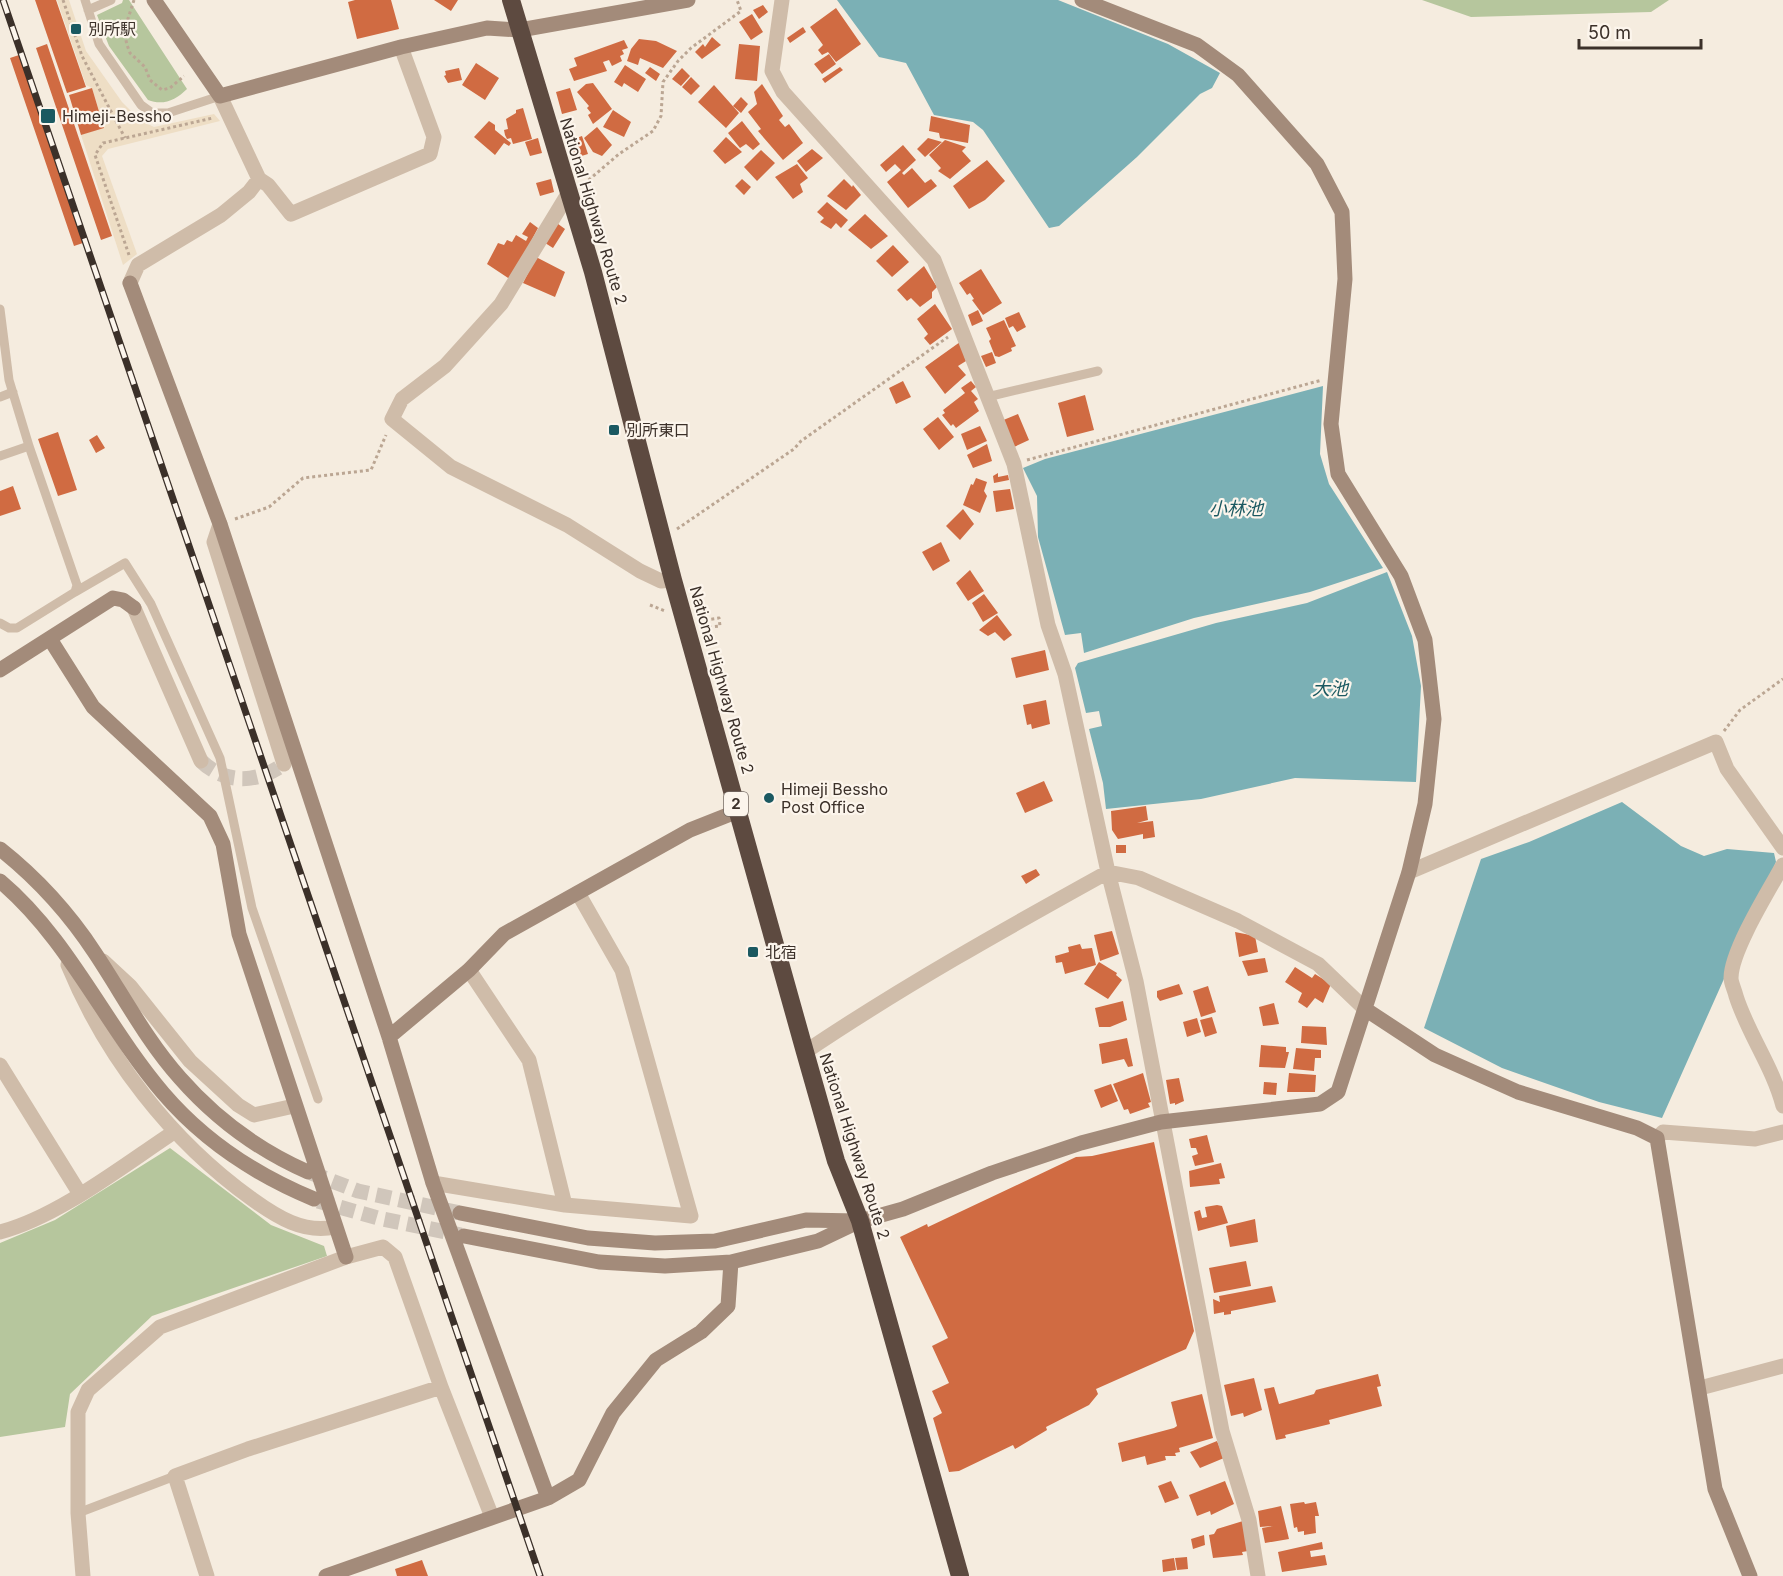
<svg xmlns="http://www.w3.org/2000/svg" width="1783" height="1576" viewBox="0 0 1783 1576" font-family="Inter,'Noto Sans JP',sans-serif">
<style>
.green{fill:#b6c69d}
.plaza{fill:#eedec5}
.water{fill:#7bb0b5}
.building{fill:#d06b42}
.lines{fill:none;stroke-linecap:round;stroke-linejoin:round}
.street-tunnel{stroke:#d0c6bb;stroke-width:15;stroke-dasharray:15 8;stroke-linecap:butt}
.secondary-tunnel{stroke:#d0c6bb;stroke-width:15;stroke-dasharray:15 8;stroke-linecap:butt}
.path{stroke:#bba693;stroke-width:3;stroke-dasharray:3 3;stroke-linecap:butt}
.lane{stroke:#cfbca9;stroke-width:9}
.street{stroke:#cfbca9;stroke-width:15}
.secondary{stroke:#a38b7a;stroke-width:15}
.highway{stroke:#5d4a40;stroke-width:18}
.rail-casing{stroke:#3b3029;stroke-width:7}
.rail{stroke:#fcf5ec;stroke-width:4.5;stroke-dasharray:14;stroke-linecap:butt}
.poi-dot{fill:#1b5961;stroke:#fcf5ec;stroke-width:2}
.labels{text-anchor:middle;stroke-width:4.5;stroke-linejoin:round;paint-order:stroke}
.shield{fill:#fcf5ec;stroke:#756b64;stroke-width:1.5}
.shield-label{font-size:15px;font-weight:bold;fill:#3b3029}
.poi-label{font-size:16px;fill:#3b3029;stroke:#fcf5ec;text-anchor:start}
.street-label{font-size:16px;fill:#3b3029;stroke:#fcf5ec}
.water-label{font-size:18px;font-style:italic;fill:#1b5961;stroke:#fcf5ec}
</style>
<rect width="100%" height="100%" fill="#f5ecdf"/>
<path class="green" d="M123,0h6l58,89c-11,11 -24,17 -39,11l-39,-54 -12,-31 25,-12z
M1422,0h247l-18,12 -180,5z
M170,1148l101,77 53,21 3,10 -175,60 -82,78 -5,33 -65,10v-194l55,-23z"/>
<path class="plaza" d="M57,0h12l17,51 36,51 18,18 14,7 60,-13 6,7 -112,28 -6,7 35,98 -14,11 -42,-130 23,-8 -12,-39 -6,-3z"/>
<path class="water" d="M837,0h221l110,44 52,29 -8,15 -12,6 -63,63 -78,69 -10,2 -66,-98 -10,-8 -39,-7 -28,-52 -27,-6z
M1323,386l-3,68 9,30 54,84 -73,24 -116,26 -110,35 -3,-20 -16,2 -27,-98 -1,-41 -14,-28 22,-9z
M1387,572l25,64 9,50 -5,96 -121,-4 -94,21 -95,10 -3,-26 -14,-54 13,-3 -3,-15 -13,2 -11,-45 3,-5 138,-40 91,-20z
M1622,802l59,44 23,10 23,-7 47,4 2,9 -114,256 -63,-16 -97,-34 -78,-40 57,-169 48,-17z"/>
<path class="building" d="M35,0h21l30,87 -19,6z
M355,0h36l8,29 -42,10 -9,-37z
M434,0h24l-7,11z
M763,5l5,7 -9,7 -6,-9z
M836,8l25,36 -25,18 -8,-10 -6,3 -4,-5 5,-5 -13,-18z
M752,14l11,18 -12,8 -12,-18z
M803,27l3,5 -16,11 -3,-5z
M712,37l9,8 -19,14 -7,-7 8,-8 2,3z
M639,39l17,2 21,10 -14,17 -23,-10 -2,7 -11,-4 4,-12z
M624,40l4,8 -6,2 2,4 -4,2 2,5 -10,5 -3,-6 -6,2 4,9 -33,10 -5,-12 8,-3 -3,-8z
M47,44l65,192 -11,4 -65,-192z
M739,44l21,2 -3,35 -22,-2z
M829,54l7,10 -14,10 -8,-10z
M19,55l64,188 -9,3 -64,-188z
M476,63l23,15 -14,22 -23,-15z
M625,65l21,14 -8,13 -14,-9 -2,4 -8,-5z
M650,67l10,7 -4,7 -11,-8z
M840,67l3,3 -18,13 -3,-4z
M459,68l3,12 -14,3 -4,-7 2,-1 -1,-4z
M682,68l8,8 -9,10 -9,-7z
M691,77l9,9 -9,9 -9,-8z
M593,83l19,26 -19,15 -5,-9 3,-2 -4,-5 2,-2 -12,-14 9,-8z
M762,84l21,32 -4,4 6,7 4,-3 14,19 -20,17 -25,-29 3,-2 -13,-17 9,-8 -3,-12z
M714,85l25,28 -13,15 -28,-26z
M92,88l12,40 -23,7 -12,-40z
M570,88l7,22 -15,4 -6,-22z
M741,97l7,7 -7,9 -8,-7z
M523,108l9,31 -19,5 -2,-6 -4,1 -2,-4 -1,-5 4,-1 -2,-10 10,-6v-3z
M613,110l18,12 -7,15 -21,-10z
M931,116l39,9 -2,18 -28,-5 -1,-5 -10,-2z
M489,121l6,4v5l16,13 -2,3 -5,-3 -9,12 -21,-18z
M742,121l18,23 -7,6 -7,-6 -6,4 -12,-15z
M597,127l15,18 -10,11 -9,-4 -9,-14z
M582,136l6,18 -13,4 -4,-18z
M726,137l16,15 -17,12 -12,-13z
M538,138l4,15 -12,3 -5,-14z
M928,138l14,4 -17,15 -8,-8z
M945,140l21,7 -4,4 9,10 -21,18 -12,-8 3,-3 -12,-13z
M903,145l13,15 -14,13 2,2 8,-7 13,15 6,-4 6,7 -29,22 -21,-26 14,-12 -6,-6 -9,8 -6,-7z
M812,149l11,9 -17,14 -9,-11z
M761,150l14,13 -18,18 -13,-14z
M987,160l18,21 -20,19 -16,9 -16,-23z
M797,164l11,14 -8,6 3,8 -10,7 -18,-22z
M551,179l3,13 -14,4 -4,-13z
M742,179l9,8 -7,8 -9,-9z
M844,179l8,8 1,-2 8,10 -15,15 -19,-14z
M827,202l21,18 -7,8 -5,-5 -5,6 -11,-7 4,-4 -7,-6z
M865,214l23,22 -17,13 -23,-19z
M554,221l11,8 -12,19 -11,-7z
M530,222l8,6 -27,52 -24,-16 11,-21 6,2 3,-5 5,2 4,-7 10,6 2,-4 -6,-3z
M893,245l16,17 -17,15 -16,-16z
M536,257l29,15 -10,25 -32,-14z
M924,266l13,21 -5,5v6l-12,9 -9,-9 -4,3 -10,-11z
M981,269l21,34 -19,12 -11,-15 2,-1 -4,-6 -3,2 -8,-12z
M935,304l17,25 -22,16 -6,-7 4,-4 -11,-15z
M978,310l5,11 -11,5 -4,-11z
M1019,312l7,15 -9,5 -4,-6 -4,2 -4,-10z
M1004,320l12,26 -5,2 1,3 -13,6 -4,-1 -6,-15 2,-2 -5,-11z
M960,342l6,19 -8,5 8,9 -21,19 -20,-27z
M992,352l4,11 -10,4 -5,-11z
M903,381l8,16 -15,7 -7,-16z
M971,381l5,6 -5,4 7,8 -4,3 5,9 -23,17 -3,-4 -2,2 -9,-11 3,-2 -2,-3 22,-17 -4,-5z
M1085,395l9,35 -27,7 -9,-34z
M1018,414l11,26 -15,7 -13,-26z
M938,417l16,20 -15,13 -16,-21z
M980,426l7,15 -20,9 -6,-16z
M58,432l19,58 -19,6 -20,-57z
M97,435l8,13 -9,5 -7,-13z
M987,444l5,17 -19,7 -6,-13z
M998,473v4l10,-2 1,5 -15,3 -1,-7z
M976,478l11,4 -3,9 3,5 -7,17 -17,-8 8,-21 2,1z
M13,486l8,23 -21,7v-25z
M1010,489l4,20 -18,3 -3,-21z
M963,509l11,15 -14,16 -14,-14z
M941,542l9,19 -17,10 -11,-19z
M970,570l14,21 -16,10 -12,-18z
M984,594l14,19 -15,9 -11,-19z
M997,615l15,20 -8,6 -9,-9 -7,4 -9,-6z
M1045,650l4,20 -33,8 -5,-20z
M1046,700l4,24 -18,5 -1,-5 -4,1 -4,-20z
M1044,781l9,20 -28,12 -9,-20z
M1146,806l2,14 -11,3 16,-2 2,16 -12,2v-5l-25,5 -6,-9 -1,-19z
M1116,845h10v8h-10z
M1036,869l4,6 -14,9 -5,-8z
M1112,931l7,23 -19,7 -6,-26z
M1235,932l20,4 3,16 -19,5z
M1080,944l2,5 10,-1 4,17 -31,9 -3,-12 -6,1 -1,-7 14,-4 -1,-5z
M1265,958l3,14 -20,4 -6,-15z
M1099,962l18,11 -1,2 6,5 -14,19 -24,-15z
M1295,967l17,11 3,-4 16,10 -8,19 -8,-5 -8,10 -9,-6 4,-9 -17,-11z
M1179,984l4,10 -23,7 -3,-4v-6z
M1208,986l8,26 -15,5 -8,-26z
M1123,1001l4,19 -17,7h-11l-4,-19z
M1274,1003l5,21 -16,2 -4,-19z
M1212,1017l5,16 -12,4 -5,-17z
M1197,1018l4,14 -14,5 -4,-15z
M1302,1026l24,1 1,18 -26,-2z
M1127,1038l6,28 -5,1 -4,-8 -22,5 -3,-20z
M1261,1045l25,2v5h3l-4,16 -26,-1z
M1296,1048l25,2v8h-6l-1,13 -21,-2z
M1143,1073l8,29 -3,1 2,4 -20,7 -2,-5 -4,1 -11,-26z
M1289,1073l27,2 -1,17h-28z
M1179,1078l5,23 -9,4v-2l-5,1 -4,-24z
M1264,1082l13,1 -1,12 -13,-1z
M1111,1084l7,17 -17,7 -7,-18z
M1207,1135l7,27 -19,4 -3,-10 6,-2 -2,-6h-5l-2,-9z
M1154,1142l40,189 -8,18 -90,40 2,5 -9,11 -43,22 1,3 -32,19 -2,-4 -54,26 -10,1 -16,-54 9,-5 -10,-22 17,-8 -17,-37 16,-8 -48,-101 27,-13 1,3 148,-70 16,-1z
M1221,1163l4,15 -6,1 1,5 -30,3 -1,-16z
M1217,1205l5,1 6,17 -30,8 -4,-19 6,-2 2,8 5,-1 -2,-10z
M1255,1219l3,23 -28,5 -4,-21z
M1246,1261l5,25 -37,7 -5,-25z
M1272,1286l4,16 -45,9v3l-7,1v-3l-10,2 -1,-15 7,3 -1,-6z
M1378,1374l3,12 -4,1 5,19 -53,14 1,4 -45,11 1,3 -10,2 -12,-51 10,-2 5,17 35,-10 2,-4z
M1254,1378l8,32 -18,7 -1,-4 -12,3 -7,-31z
M1202,1394l11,44 -34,10 1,4 -5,1 1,3h-11l1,4 -19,5 -2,-9 -23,6 -4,-19 56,-15 3,-2 -6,-24z
M1217,1441l7,17 -24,10 -10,-16z
M1171,1481l8,17 -14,5 -7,-17z
M1225,1481l9,23 -23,11 -1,-4 -13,5 -8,-21z
M1304,1502l1,2 11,-2 3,14h-4l1,17 -12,2v-4l-6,1 -1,-5 -3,1 -4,-24z
M1281,1506l8,33 -24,4 -3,-15 11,-2 -13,1 -2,-16z
M1243,1521l5,30 -6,1 1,3 -30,3 -4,-23 5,-1 3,-5z
M1204,1535l1,10 -12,4 -2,-10z
M1322,1542l1,7 -13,2 1,6 14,-2 2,10 -45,7 -4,-20z
M1187,1557l1,12 -11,1 -2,-12z
M1174,1558l2,12 -13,2 -1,-12z
M422,1560l6,16h-31l-2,-7z"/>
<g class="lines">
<path class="street-tunnel" d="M201,761c24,23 56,23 83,3"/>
<path class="secondary-tunnel" d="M311,1173l47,18 102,22
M318,1201l60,17 83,17"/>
<path class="path" d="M63,0l19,56 43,82
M134,0l-10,31 3,14 3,8 15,14 5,13 12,10 8,-2 14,-12
M101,119l13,-3
M584,184l35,-30 34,-23 8,-15 2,-34 15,-21 13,-13 50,-37 -4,-11
M129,255l-34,-100 8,-12 110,-25
M1027,460l295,-80
M235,519l34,-12 34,-29 68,-8 15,-35
M677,529l117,-80 7,-8 147,-104
M650,605l15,6
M703,628l17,-2 -1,-8 -13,2
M1724,731l16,-21 43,-31"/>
<path class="lane" d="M85,0l14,44 42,61 11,8h16l52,-17
M88,10l23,-10
M0,309l9,71 20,66 -29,10
M0,397l13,-5
M987,397l111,-26
M75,592l50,-29 26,41 69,154 32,150 66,191
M0,623l9,5h8l58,-36 2,-7 -48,-139
M78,1513l97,-37"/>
<path class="street" d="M782,0l-10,71 11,21 151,168 80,204 34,161 17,49 43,198 28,109 86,450 27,89 9,56
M259,179l9,6 23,29 139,-60 4,-17 -33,-90
M568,194l-67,110 -56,62 -43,33 -10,20 59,48 116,58 73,46 21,10 12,-1
M130,283l8,-18 83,-50 28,-23 10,-13 -39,-83
M220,524l-6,18 70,222
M134,608l67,153
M1783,865c-14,25 -52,86 -52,113 0,5 4,13 5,18 12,38 37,71 47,110
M1409,872l307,-130 11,27 56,79
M103,961l27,25 60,75 48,44 16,10 40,-9
M68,965c38,92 103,176 184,234 25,18 52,35 83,28
M469,970l60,90 36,145
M805,1052c98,-66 200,-123 303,-180l31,6 99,43 80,43 47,45
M0,1065l80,129
M1657,1138l6,-6 92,7 28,-7
M433,1183l132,22 126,11 -69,-246 -44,-77
M0,1232c58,-15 124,-67 174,-100
M1700,1388l83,-22
M83,1576l-5,-63v-101l10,-22 72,-63 186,-70 37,-10 12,10 46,130 51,130
M207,1576l-32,-100 73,-27 193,-62"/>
<path class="secondary" d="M154,0l66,96 181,-49 86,-19 33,2 168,-30
M130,283l90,241 169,513 44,146 115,315
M50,639l43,68 117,109 13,28 16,90 107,323
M0,670l113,-72 10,2 11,8
M0,849c38,30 68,63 95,104 28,42 51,87 85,125 36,41 78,72 128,94
M0,881c69,58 105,144 163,212 41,48 93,82 151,106
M1365,1009l70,46 83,37 119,36 20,10 58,351 35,87
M389,1037l80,-67 35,-36 186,-104 48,-19
M460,1213l128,25 67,5 60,-2 91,-21 51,1
M464,1236l135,26 66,4 66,-4 87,-21 42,-20 43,-12 89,-36 89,-30 80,-21 159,-18 18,-12 71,-220 16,-68 9,-85 -9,-79 -24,-64 -63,-102 -7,-50 14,-145 -3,-67 -25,-48 -79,-89 -41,-30 -115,-45
M326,1576l222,-78 31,-18 34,-67 43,-53 45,-28 27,-26 3,-44"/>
<path class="highway" d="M511,0l82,272 80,308 132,472 31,109 24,60 100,355"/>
<defs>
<path id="rail" d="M3,0l537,1576"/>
</defs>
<use href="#rail" class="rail-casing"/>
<use href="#rail" class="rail"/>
</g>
<g class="poi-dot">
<rect x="70" y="23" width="12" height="12" rx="3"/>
<rect x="40" y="108" width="16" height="16" rx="3"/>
<rect x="608" y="424" width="12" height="12" rx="3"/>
<circle cx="769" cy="798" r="6"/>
<rect x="747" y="946" width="12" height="12" rx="3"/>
</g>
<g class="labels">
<rect class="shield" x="724" y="792" width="24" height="24" rx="4.5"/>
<g class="shield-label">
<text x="736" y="809">2</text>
</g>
<g class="poi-label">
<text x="88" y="35">別所駅</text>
<text x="62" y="122">Himeji-Bessho</text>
<text x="626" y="436">別所東口</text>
<text x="781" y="795">Himeji Bessho<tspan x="781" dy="18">Post Office</tspan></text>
<text x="765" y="958">北宿</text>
</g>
<g class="street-label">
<text transform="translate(594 211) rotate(73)" y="6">National Highway Route 2</text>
<text transform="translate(722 680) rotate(74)" y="6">National Highway Route 2</text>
<text transform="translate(855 1146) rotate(72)" y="6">National Highway Route 2</text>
</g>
<g class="water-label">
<text x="1236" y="515">小林池</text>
<text x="1330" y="695">大池</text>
</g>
</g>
<path d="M1579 39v9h122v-9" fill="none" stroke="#3b3029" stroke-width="3"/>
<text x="1588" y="39" font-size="18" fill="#3b3029" stroke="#fcf5ec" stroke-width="4.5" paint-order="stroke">50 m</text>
</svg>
